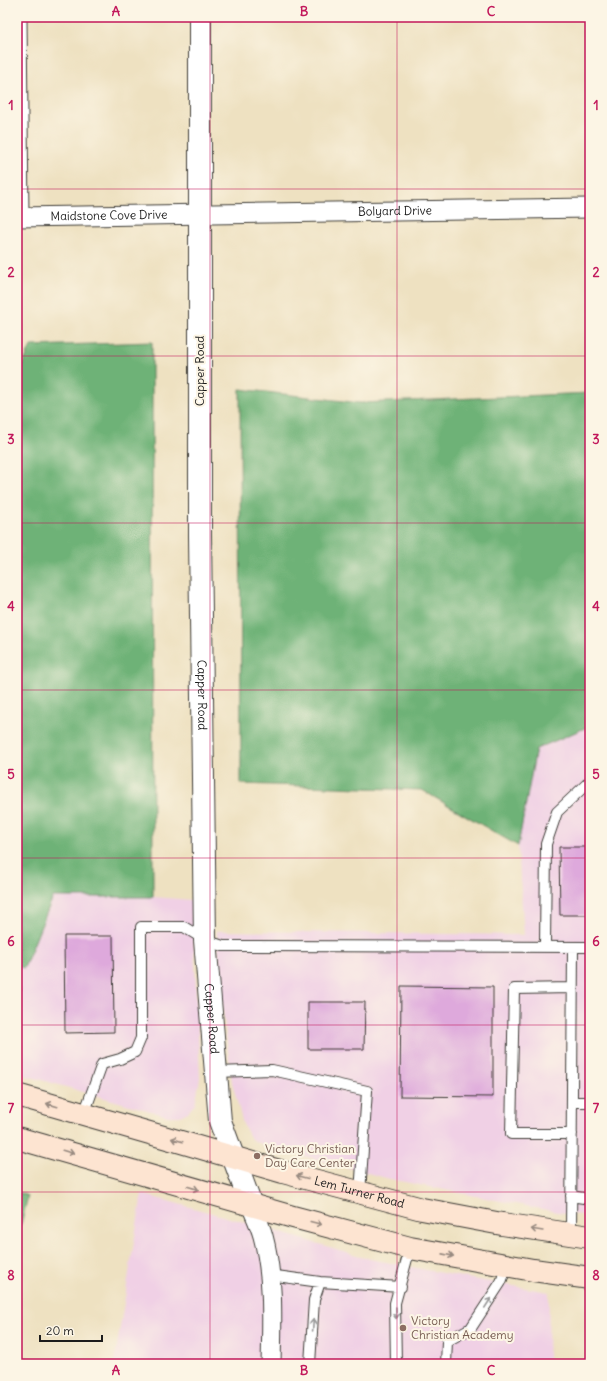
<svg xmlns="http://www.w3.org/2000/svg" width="607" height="1381" viewBox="0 0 607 1381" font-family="Delius,sans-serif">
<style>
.built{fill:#f0d0e5}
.forest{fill:#6eb277;stroke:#45674a}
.building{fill:#dea9dc}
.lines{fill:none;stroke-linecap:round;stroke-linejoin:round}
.service-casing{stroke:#3c3a35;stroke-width:12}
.minor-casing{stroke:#3c3a35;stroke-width:21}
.tertiary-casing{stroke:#3c3a35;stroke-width:24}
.secondary-casing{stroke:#3c3a35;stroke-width:24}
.service{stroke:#fff;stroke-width:10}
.minor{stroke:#fff;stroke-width:19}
.tertiary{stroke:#fff;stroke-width:22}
.secondary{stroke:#fde4d1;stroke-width:22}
.oneway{stroke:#988a80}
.oneway2{stroke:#999}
.grid{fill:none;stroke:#c2185b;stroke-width:1;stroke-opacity:0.55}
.education-dot{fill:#8d6e63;stroke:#fcf5e5;stroke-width:1.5}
.labels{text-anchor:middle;stroke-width:4;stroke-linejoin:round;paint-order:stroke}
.street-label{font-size:12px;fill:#1c1c1c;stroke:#fcf5e5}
.education-label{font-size:12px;fill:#785e54;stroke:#fcf5e5;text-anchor:start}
.neatline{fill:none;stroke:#c2185b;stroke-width:1.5}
.grid-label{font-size:13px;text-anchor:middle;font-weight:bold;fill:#c2185b}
</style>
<rect width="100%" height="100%" fill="#fcf5e5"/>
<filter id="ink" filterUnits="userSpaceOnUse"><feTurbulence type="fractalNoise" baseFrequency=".025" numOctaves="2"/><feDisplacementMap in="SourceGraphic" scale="8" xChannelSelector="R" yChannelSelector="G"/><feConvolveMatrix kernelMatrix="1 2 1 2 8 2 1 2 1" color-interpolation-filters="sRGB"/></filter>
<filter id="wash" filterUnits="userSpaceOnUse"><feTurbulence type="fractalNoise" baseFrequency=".012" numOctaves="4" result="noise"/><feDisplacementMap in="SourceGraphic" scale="16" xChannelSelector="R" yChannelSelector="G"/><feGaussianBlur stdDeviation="0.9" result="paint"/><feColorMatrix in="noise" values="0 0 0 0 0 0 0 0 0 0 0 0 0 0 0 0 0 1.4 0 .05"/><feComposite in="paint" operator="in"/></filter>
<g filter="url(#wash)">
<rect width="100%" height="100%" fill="#eee1c1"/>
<path class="built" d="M585,728h5v488l-33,-4 -167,-33 -127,-34 -12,-6 -8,-15 -11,-42 -11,-87 -4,-64 307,4 -6,-89 18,-97z
M53,897h100l39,3 8,178 -5,26 -7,8 -8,4h-12l-151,-43v-107l7,1z
M142,1194l106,29 122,36 102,20 77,13 -1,72h-434z"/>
<path class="forest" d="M152,342l1,555h-100l-29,71 -7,-2v-589l14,-31z
M240,389l121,14 229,-10v335h-5l-49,21 -18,97 -96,-56 -181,-6z
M17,1192l11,4 -11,45z
M17,1356l42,8h-42z"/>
<g id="blocks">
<path class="building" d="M559,847h31v68h-30z
M64,936h49l1,96 -49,1z
M401,986l92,1v110l-93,-1z
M17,988l4,1 -4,12z
M308,1002h57l-1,47h-56z"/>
</g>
</g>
<g filter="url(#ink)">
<use href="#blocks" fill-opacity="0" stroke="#3c3a35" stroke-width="1"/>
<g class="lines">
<defs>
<path id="service" d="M545,947l1,-103 11,-32 33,-31
M216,1072l56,-2 95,21 -7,102
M572,1102h18
M84,1114l18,-50 18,-5 15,-7 6,-14v-111h43l21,13 18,6 367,1
M572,1134h-61l3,-145 58,-1
M571,1196l19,3
M571,1235l2,-288
M269,1275l51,7 81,5
M310,1364l4,-64 6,-18
M396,1364l-1,-61 15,-55
M446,1364l1,-23 24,-13 30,-46 6,-16"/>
<g id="minor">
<path d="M17,17l2,200"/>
<path id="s1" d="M17,217l573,-9"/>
<path d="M251,1205c4,10 9,20 12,31 11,41 9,86 8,128"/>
</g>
<g id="tertiary">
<path id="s2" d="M200,17v518l5,405 15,181 31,84"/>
</g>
<g id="secondary">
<path id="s3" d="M17,1095l164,47 102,30 139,37 80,15 88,13"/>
<path d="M17,1138l276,79 117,31 123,22 57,8"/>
</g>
</defs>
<use href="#service" class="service-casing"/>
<use href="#minor" class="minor-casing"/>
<use href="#tertiary" class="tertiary-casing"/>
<use href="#secondary" class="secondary-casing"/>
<use href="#service" class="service"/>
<use href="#minor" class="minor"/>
<use href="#tertiary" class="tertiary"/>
<use href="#secondary" class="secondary"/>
</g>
<defs><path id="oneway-shaft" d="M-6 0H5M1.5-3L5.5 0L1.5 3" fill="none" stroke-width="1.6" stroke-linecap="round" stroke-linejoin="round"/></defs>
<g class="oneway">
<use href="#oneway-shaft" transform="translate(52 1105) rotate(-164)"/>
<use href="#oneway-shaft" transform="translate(177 1140) rotate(-164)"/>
<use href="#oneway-shaft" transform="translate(68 1152) rotate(16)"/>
<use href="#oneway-shaft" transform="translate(302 1177) rotate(-165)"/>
<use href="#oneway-shaft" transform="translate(193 1188) rotate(16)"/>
<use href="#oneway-shaft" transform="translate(316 1223) rotate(15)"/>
<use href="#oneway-shaft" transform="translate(537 1230) rotate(-171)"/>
<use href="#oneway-shaft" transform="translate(448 1255) rotate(11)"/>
</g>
<g class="oneway2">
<use href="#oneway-shaft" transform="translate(488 1303) rotate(-57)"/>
<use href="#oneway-shaft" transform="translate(396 1313) rotate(89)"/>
<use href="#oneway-shaft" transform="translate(313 1325) rotate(-86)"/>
</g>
</g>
<path class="grid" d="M210,17v1347M397,17v1347M17,189h573M17,356h573M17,523h573M17,690h573M17,858h573M17,1025h573M17,1192h573"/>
<g class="education-dot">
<circle cx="257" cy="1156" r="4"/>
<circle cx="403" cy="1328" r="4"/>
</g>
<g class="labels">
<g class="street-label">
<text dy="4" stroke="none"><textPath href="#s1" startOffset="378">Bolyard Drive</textPath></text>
<text dy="4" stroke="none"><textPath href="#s1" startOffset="92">Maidstone Cove Drive</textPath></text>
<text transform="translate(200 371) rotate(-90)" y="4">Capper Road</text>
<text dy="4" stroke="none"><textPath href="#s2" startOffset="678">Capper Road</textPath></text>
<text dy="4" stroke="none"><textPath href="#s2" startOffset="1002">Capper Road</textPath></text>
<text dy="4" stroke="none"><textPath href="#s3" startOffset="356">Lem Turner Road</textPath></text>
</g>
<g class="education-label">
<text x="265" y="1153">Victory Christian<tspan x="265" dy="14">Day Care Center</tspan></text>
<text x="411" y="1325">Victory<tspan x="411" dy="14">Christian Academy</tspan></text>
</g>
</g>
<rect width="607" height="1381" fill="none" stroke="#fcf5e5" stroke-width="44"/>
<path d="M40 1335v6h62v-6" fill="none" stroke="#1c1c1c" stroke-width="2"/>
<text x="46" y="1335" font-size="12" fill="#1c1c1c" stroke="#fcf5e5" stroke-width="3" paint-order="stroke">20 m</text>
<rect x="22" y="22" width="563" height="1337" class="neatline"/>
<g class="grid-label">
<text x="116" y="16">A</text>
<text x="304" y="16">B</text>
<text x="491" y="16">C</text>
<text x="11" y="110">1</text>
<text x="596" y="110">1</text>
<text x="11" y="277">2</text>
<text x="596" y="277">2</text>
<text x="11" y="444">3</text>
<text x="596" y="444">3</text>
<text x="11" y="611">4</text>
<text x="596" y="611">4</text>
<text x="11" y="779">5</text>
<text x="596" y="779">5</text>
<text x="11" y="946">6</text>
<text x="596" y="946">6</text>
<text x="11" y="1113">7</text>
<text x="596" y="1113">7</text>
<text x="11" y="1280">8</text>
<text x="596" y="1280">8</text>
<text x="116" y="1375">A</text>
<text x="304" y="1375">B</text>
<text x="491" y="1375">C</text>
</g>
</svg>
